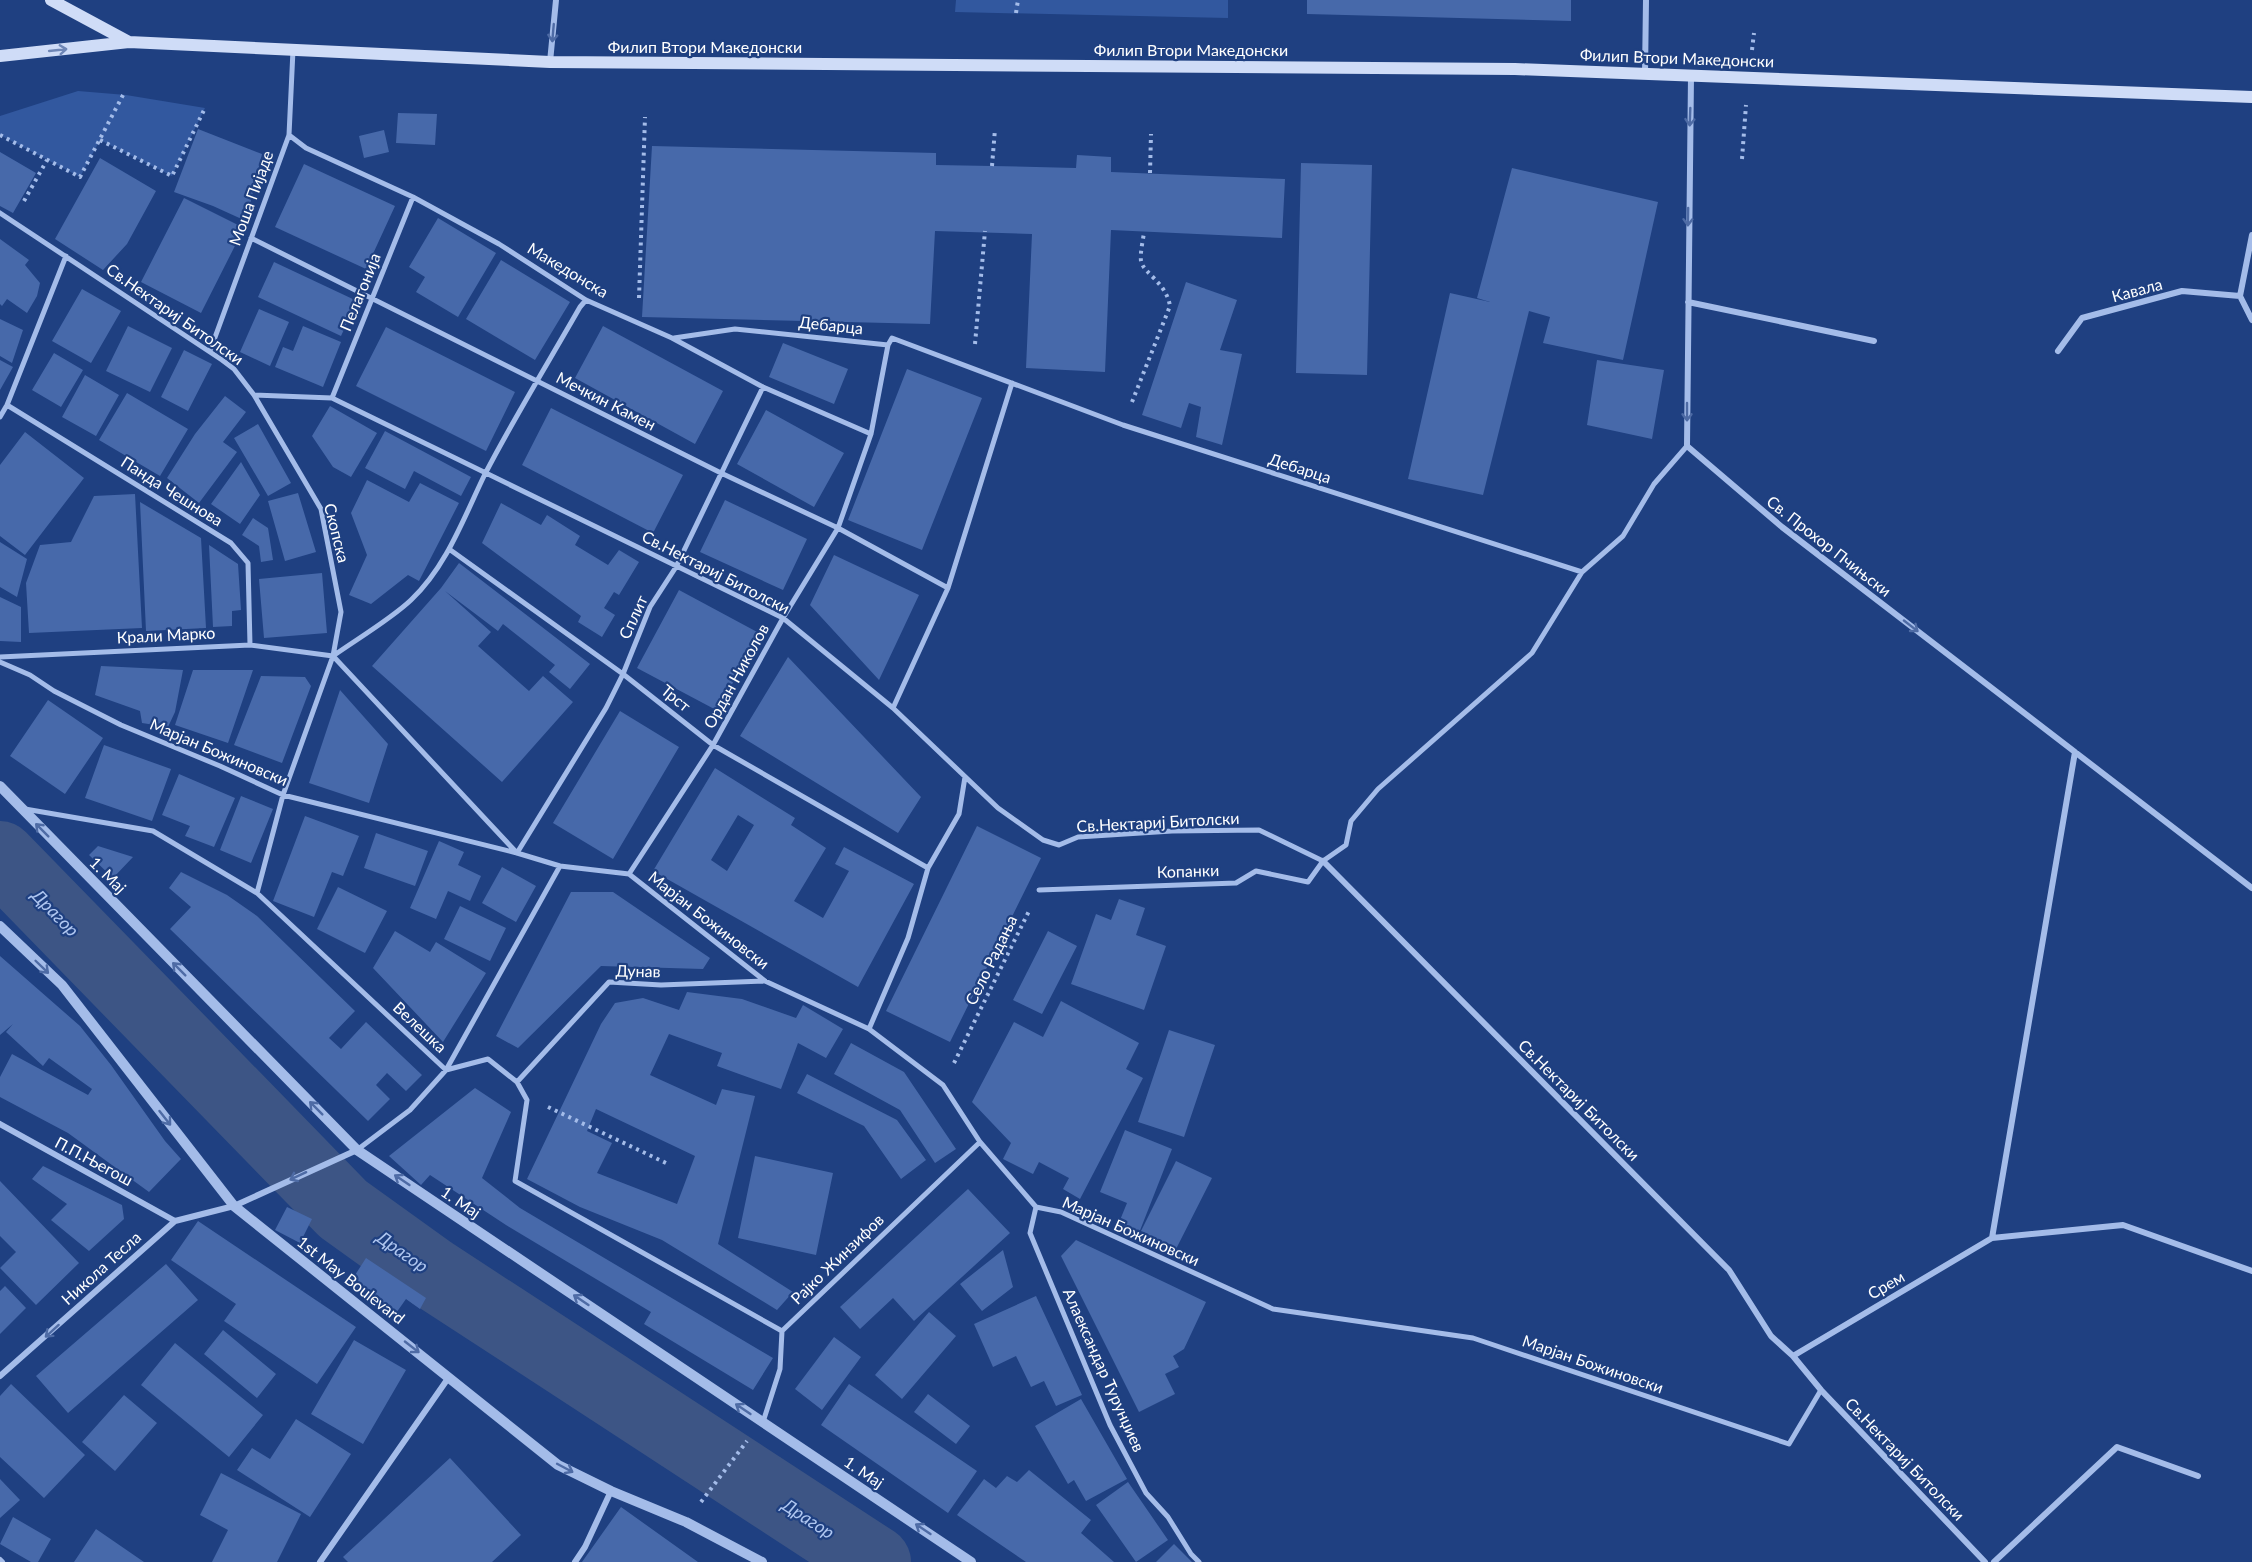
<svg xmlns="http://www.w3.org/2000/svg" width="2252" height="1562" viewBox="0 0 2252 1562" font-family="Lato,sans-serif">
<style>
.green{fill:#32589f}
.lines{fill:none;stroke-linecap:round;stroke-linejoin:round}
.river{stroke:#3d5585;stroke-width:72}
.building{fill:#4769aa;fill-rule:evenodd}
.path{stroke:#a4bce9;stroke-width:4;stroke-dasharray:3 4.5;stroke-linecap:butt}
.pedestrian{stroke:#a4bce9;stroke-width:5}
.minor{stroke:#a4bce9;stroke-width:6}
.tertiary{stroke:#a4bce9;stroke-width:10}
.secondary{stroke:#cfdcf7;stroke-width:12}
.oneway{stroke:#4e6ba5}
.oneway2{stroke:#6e86b6}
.labels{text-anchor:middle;stroke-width:4.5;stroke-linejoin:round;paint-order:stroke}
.street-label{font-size:16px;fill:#fff;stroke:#1f4081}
.water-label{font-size:18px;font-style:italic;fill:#afc6f0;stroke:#1f4081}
</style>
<rect width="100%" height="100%" fill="#1f4081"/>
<path class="green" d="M956,0h272v18l-273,-6z
M78,91l48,4 79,13 -33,68 -72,-36 -20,37 -80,-42v-19z"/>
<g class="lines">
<path class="river" d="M0,857l343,352 89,64 443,289"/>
</g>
<path class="building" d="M1307,0h264v21l-264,-7z
M398,113l39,1 -2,31 -39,-2z
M198,129l64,25 -16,67 -33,-15 -39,-14z
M384,130l5,22 -25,6 -5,-22z
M652,146l284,7v12l56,1 84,2 1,-13 34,2v15l174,7 -3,59 -171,-8 -6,142 -79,-4 6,-134 -97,-3 -5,93 -288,-7z
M0,152l36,21 -23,40 -13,-7z
M100,158l56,33 -29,53 -24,26 -48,-31z
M1301,163l71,2 -5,210 -71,-2z
M304,164l91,42 -29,63 -91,-42z
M1512,168l146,34 -35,158 -80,-17 7,-26 -21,-6 -46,184 -75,-16 42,-186 40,9 -13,-4z
M184,198l60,30 -43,85 -60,-31z
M438,218l58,35 -38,64 -42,-25 9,-15 -16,-10z
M0,239l29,21 -4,5 15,18 -3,13 -10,17 -20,-14 -5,7 -2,-2z
M501,260l69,42 -35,58 -69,-41z
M274,262l83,39 -16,35 -83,-39z
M1186,282l51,18 -17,50 22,4 -20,91 -26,-8 5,-30 -12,-4 -8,25 -39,-13z
M82,289l39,22 -30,52 -39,-22z
M259,309l30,13 -19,44 -30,-14z
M0,319l23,11 -11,33 -12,-7z
M128,326l44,22 -22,44 -44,-21z
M303,326l38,16 -18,45 -48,-20 8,-20 10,4z
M603,326l120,65 -28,53 -120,-66z
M386,327l129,65 -29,59 -130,-65z
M783,343l65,26 -14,35 -65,-27z
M184,350l28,14 -24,47 -27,-14z
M54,353l29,17 -22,37 -29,-17z
M0,360l13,7 -13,23z
M1597,360l67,10 -12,69 -65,-14z
M907,369l75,29 -60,152 -74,-30z
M85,375l34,20 -23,41 -34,-19z
M127,393l61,36 -28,47 -61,-36z
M225,396l21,16 -23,30 14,10 -38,51 -32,-25 28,-44z
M330,406l47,27 -26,44 -18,-10 -21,-31z
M551,408l132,67 -30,58 -131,-68z
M766,410l78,43 -30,54 -77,-43z
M258,424l33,59 -23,13 -34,-58z
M385,431l86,46 -10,19 -47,-25 -9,18 -40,-21z
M25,432l59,46 -59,77 -25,-19v-71z
M241,462l19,33 -20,29 -29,-20z
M367,480l42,22 11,-19 39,20 -40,78 -11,-6 -37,29 -22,-9 18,-40 -16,-42z
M298,493l18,59 -31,9 -17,-60z
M135,494l7,134 -113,5 -3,-50 14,-38 31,-3 23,-46z
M725,500l82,39 -24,51 -83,-38z
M140,502l61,36 5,90 -60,3z
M501,503l40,22 6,-10 33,21 -5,9 33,20 11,-15 20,12 -20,33 -5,-3 -10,16 11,7 -13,22 -24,-15 3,-6 -99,-73z
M253,518l15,10 5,32 -12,2 -2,-16 -17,-11z
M0,542l27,17 -10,38 -17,-10z
M209,545l29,19 3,46 -9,1v15l-19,1z
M834,555l85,40 -40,85 -69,-75z
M459,563l131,101 -20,25 -21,-17 6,-7 -52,-41 -5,7 -53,-40 46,41 -13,14 51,45 14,-15 30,26 -71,80 -130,-116 69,-78z
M322,573l5,60 -63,5 -5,-59z
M679,590l80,43 -41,78 -81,-43z
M0,597l21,10v35l-21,-1z
M788,657l133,140 -23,36 -158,-97z
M101,666l82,4 -8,42 -7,15 -26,-4 -2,-12 -45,-16z
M193,670h60l-25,73 -53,-18z
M261,676l44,1 6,9 -29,77 -48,-18z
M340,690l48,54 -19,59 -60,-20z
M48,700l55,38 -38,56 -55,-38z
M620,711l59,36 -66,112 -60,-36z
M104,745l67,24 -19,52 -67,-23z
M715,768l80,50 -4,7 35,23 -32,53 29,17 26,-47 -14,-7 9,-17 70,37 -56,103 -205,-116zM738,815l16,10 -27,46 -16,-11z
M179,774l56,24 -21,49 -29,-11 5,-10 -28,-11z
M241,796l32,13 -22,54 -31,-13z
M305,816l54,20 -16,40 -11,-4 -18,45 -41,-16z
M977,826l64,32 -91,184 -64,-31z
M376,833l52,18 -13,35 -51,-18z
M439,841l25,11 -6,13 23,11 -11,25 -22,-10 -12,28 -26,-11z
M98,846l35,11 -20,21 -24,-23z
M502,867l34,19 -20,36 -34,-19z
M181,872l46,23 30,21 98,95 -26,27 12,11 25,-27 56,53 -16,16 -19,-18 -11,12 14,14 -22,22 -198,-192 21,-22 -22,-19z
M338,887l49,24 -22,42 -48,-24z
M571,892h42l97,66 -7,11 -102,-3 -83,82 -22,-12z
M1119,899l26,9 -9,27 30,11 -22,64 -73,-26 25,-70 15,6z
M460,906l46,22 -16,33 -46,-22z
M395,931l35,21 6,-10 50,31 -43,69 -70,-74z
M1048,931l29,15 -35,68 -29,-14z
M0,956l80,70 31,39 54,76 16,18 -32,33 -81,-59 -68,-36v-20l12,-23 76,41 4,-6 -43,-31 -6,8 -37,-34 7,-8 -13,11z
M687,992l55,7 54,19 7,-13 40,24 -17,29 -28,-15 -17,46 -64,-23 5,-13 -53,-19 -19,41 66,30 6,-16 33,7 -37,148 75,48 -16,18 -115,-70 -82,-33 -53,-28 74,-155 14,-21 28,-5 36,12zM596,1109l99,47 -18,48 -80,-31 15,-30 -25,-12z
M1061,1001l78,42 -13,26 17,9 -63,121 -17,-10 6,-11 -30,-16 -6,12 -30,-15 8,-16 -39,-41 42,-80 29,15z
M1169,1030l46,15 -31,92 -46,-15z
M851,1043l53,29 52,77 -21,14 -35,-53 -66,-36z
M807,1074l90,46 29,40 -25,19 -37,-53 -67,-33z
M475,1088l36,24 -29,66 38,30 253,150 -20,32 -109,-66 7,-12 -145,-87 -76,-50 -9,10 -32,-29z
M1125,1130l47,19 -33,84 -21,-8 9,-22 -27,-11z
M755,1156l78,17 -17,82 -78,-17z
M1176,1161l36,17 -36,71 -35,-18z
M43,1166l79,39 2,14 -35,32 -38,-31 16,-16 -35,-25z
M0,1181l79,82 -43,42 -36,-37 16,-16 -16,-16z
M968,1189l42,44 -96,88 -21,-23 -33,31 -20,-22z
M287,1207l25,12 -12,24 -25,-13z
M198,1221l158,106 -39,57 -93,-63 12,-17 -65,-44z
M1076,1240l130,62 -22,47 -11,7 6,11 -14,7 10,20 -36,18 -78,-156z
M1003,1250l10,37 -31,24 -22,-27z
M366,1258l60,40 -6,11 -14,-10 -12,17 -46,-30z
M166,1264l32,36 -130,113 -32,-37z
M5,1286l21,22 -26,26v-43z
M1036,1296l46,99 -26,11 -12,-25 -13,6 -15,-31 -23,11 -19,-43z
M929,1312l27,24 -54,63 -27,-24z
M223,1330l53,44 -19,24 -53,-44z
M834,1337l27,20 -39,53 -27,-21z
M354,1340l52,30 -43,74 -52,-30z
M175,1343l88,72 -34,42 -88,-72z
M11,1384l74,71 -41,43 -44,-41v-61z
M849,1384l128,87 -29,42 -127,-88z
M928,1394l42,32 -14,18 -42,-32z
M124,1395l33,28 -42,48 -33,-29z
M1081,1399l46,80 -41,22 -12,-21 -6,4 -33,-58z
M296,1419l55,35 -41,63 -73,-47 15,-22 18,11z
M450,1458l71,77 -29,27h-144l-5,-5z
M1029,1470l62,50 -10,13 33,29h-88l-69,-47 27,-36 12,9 11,-12 10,6z
M221,1473l80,41 -24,48h-65l16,-32 -28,-15z
M0,1479l20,21 -20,18z
M1128,1482l40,58 -32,22 -40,-57z
M621,1507l77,55h-116z
M13,1517l38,22 -13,23h-7l-31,-18z
M96,1529l48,33h-70z
M1174,1544l18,18h-36z"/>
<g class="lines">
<path class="path" d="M1016,13l2,-13
M1752,50l2,-17
M0,135l80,42 43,-82
M100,140l72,36 33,-68
M1742,159l4,-54
M992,166l3,-37
M1150,173l1,-39
M24,201l23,-41
M639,298l6,-181
M975,344l10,-113
M1132,402l38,-96c-4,-24 -27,-33 -29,-45 -1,-9 2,-20 3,-29
M954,1063l75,-152
M548,1107l118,56
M701,1502l46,-61"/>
<path class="pedestrian" d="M289,135l17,13 107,49 86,47 87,56 86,38 91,49 108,47
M0,213l222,147 12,9 20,26 78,3 451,220 110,90 105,100 45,32 16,5 19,-8 94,-6 87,-1 64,31
M251,238l470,235 117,55 110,60
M674,338l61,-9 153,16
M888,345l4,-7 231,87 459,147
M210,351l79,-216 4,-85
M254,395l67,114 20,103 -8,44 -50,139 -26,98
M332,398l81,-201
M7,405l224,138 17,20 2,82
M0,417l7,-12 59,-149
M449,549l174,125 90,71 215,123
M333,656l184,197 89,-145 17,-34 27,-67 26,-40 87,-180
M333,656c24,-17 58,-37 78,-56 36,-34 53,-83 74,-126 29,-56 63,-111 95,-167l6,-7
M0,657l250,-12 83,11
M0,662l30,13 24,16 67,34 99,41 63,29 234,58 43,13 69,8 136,107 104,48 74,56 37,57 56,65 25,5 212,97 200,29 316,106 32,-54
M893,708l55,-120 64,-205
M25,809l128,22 104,62 189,177 42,-11 29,23 10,18 -12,81 267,150
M629,874l84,-129 70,-127 55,-90 33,-94 17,-89
M1039,890l197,-7 20,-12 52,11 15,-21 23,-16 5,-24 27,-32 154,-136 50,-81 41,-36 31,-52 33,-38
M869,1029l39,-91 20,-70 31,-54 6,-37
M517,1082l92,-100 52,3 104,-4
M357,1150l53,-40 36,-40 114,-204
M1036,1207l-6,26 80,192 36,68 22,24 23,37 8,8
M763,1422l17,-53 2,-38 198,-189"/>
<path class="minor" d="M550,62l6,-62
M1645,74l1,-74
M1691,76l-4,370 95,81 470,361
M2252,235l-12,61 12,24
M1688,302l186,39
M2058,351l24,-33 100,-27 58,5
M2075,752l-83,486 131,-13 129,46
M1323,861l406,409 42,66 22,20 28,34 164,172
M0,1124l175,97
M1793,1356l199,-118
M0,1376l175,-155 59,-15 123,-56
M0,1560l2,2
M320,1562l129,-185
M575,1562l10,-15 26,-56
M1994,1562l123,-115 81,29"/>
<path class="tertiary" d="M0,786l357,364 614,412
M0,926l62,59 172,221 324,259 53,26 75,31 76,40"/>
<path class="secondary" d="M51,0l78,42
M0,56l129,-14 421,20 965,7 737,28"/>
</g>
<defs><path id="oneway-shaft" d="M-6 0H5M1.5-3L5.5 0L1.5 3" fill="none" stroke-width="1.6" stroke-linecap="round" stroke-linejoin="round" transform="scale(1.5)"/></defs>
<g class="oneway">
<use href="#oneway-shaft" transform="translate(553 33) rotate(95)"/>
<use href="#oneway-shaft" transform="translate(1690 117) rotate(92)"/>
<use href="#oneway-shaft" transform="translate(1688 217) rotate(91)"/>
<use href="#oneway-shaft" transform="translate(1687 412) rotate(90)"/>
<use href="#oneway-shaft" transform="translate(1911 626) rotate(38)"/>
<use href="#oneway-shaft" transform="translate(42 830) rotate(-135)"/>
<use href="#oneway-shaft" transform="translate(42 967) rotate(44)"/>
<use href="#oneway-shaft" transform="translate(179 969) rotate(-135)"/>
<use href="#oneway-shaft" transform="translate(316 1108) rotate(-135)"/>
<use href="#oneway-shaft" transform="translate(165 1118) rotate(52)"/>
<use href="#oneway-shaft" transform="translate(298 1176) rotate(155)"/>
<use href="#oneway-shaft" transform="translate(402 1180) rotate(-146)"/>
<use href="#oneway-shaft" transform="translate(581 1300) rotate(-146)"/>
<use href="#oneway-shaft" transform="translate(52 1331) rotate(138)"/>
<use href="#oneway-shaft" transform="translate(412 1347) rotate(38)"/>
<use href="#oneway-shaft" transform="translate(743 1409) rotate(-146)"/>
<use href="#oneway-shaft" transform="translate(565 1468) rotate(28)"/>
<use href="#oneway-shaft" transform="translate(923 1529) rotate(-146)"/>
</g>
<use class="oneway2" href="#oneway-shaft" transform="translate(58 50) rotate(-6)"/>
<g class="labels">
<g class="street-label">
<text x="705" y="53">Филип Втори Македонски</text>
<text x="1191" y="56">Филип Втори Македонски</text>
<text transform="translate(1677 58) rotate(2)" y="6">Филип Втори Македонски</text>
<text transform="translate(251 198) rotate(-70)" y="6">Моша Пијаде</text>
<text transform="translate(568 270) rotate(31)" y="6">Македонска</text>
<text transform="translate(2137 290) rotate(-15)" y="6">Кавала</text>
<text transform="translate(360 292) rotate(-68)" y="6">Пелагонија</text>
<text transform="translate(175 314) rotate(35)" y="6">Св.Нектариј Битолски</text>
<text transform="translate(831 325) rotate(6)" y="6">Дебарца</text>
<text transform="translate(606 401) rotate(27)" y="6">Мечкин Камен</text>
<text transform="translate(1300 468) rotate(18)" y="6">Дебарца</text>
<text transform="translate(172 491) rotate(32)" y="6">Панда Чешнова</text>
<text transform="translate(337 533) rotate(76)" y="6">Скопска</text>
<text transform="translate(1829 546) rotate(38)" y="6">Св. Прохор Пчињски</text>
<text transform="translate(716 572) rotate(27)" y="6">Св.Нектариј Битолски</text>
<text transform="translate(633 617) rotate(-65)" y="6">Сплит</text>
<text transform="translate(166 635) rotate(-3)" y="6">Крали Марко</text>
<text transform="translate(736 676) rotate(-61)" y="6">Ордан Николов</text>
<text transform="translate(676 698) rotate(39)" y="6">Трст</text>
<text transform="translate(219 752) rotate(23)" y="6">Марјан Божиновски</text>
<text transform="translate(1158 822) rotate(-3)" y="6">Св.Нектариј Битолски</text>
<text transform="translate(1188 871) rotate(-2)" y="6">Копанки</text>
<text transform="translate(108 875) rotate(45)" y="6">1. Мај</text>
<text transform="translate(709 920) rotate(38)" y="6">Марјан Божиновски</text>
<text transform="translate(991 960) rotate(-64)" y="6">Село Радања</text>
<text transform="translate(638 971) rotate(1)" y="6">Дунав</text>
<text transform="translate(420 1027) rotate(43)" y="6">Велешка</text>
<text transform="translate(1579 1100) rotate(45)" y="6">Св.Нектариј Битолски</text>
<text transform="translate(94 1161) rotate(28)" y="6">П.П.Његош</text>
<text transform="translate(461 1202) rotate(34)" y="6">1. Мај</text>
<text transform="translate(1131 1231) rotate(24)" y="6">Марјан Божиновски</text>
<text transform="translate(837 1259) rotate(-44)" y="6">Рајко Жинзифов</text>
<text transform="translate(101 1268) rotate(-42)" y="6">Никола Тесла</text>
<text transform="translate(351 1280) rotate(38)" y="6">1st May Boulevard</text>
<text transform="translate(1886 1285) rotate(-30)" y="6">Срем</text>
<text transform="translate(1593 1364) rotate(19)" y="6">Марјан Божиновски</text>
<text transform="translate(1104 1370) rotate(66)" y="6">Алаександар Турунџиев</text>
<text transform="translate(1905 1459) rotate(46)" y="6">Св.Нектариј Битолски</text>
<text transform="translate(864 1472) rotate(34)" y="6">1. Мај</text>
</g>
<g class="water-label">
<text transform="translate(55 913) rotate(46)" y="6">Драгор</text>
<text transform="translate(402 1252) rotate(35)" y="6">Драгор</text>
<text transform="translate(808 1519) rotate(33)" y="6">Драгор</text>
</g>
</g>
</svg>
